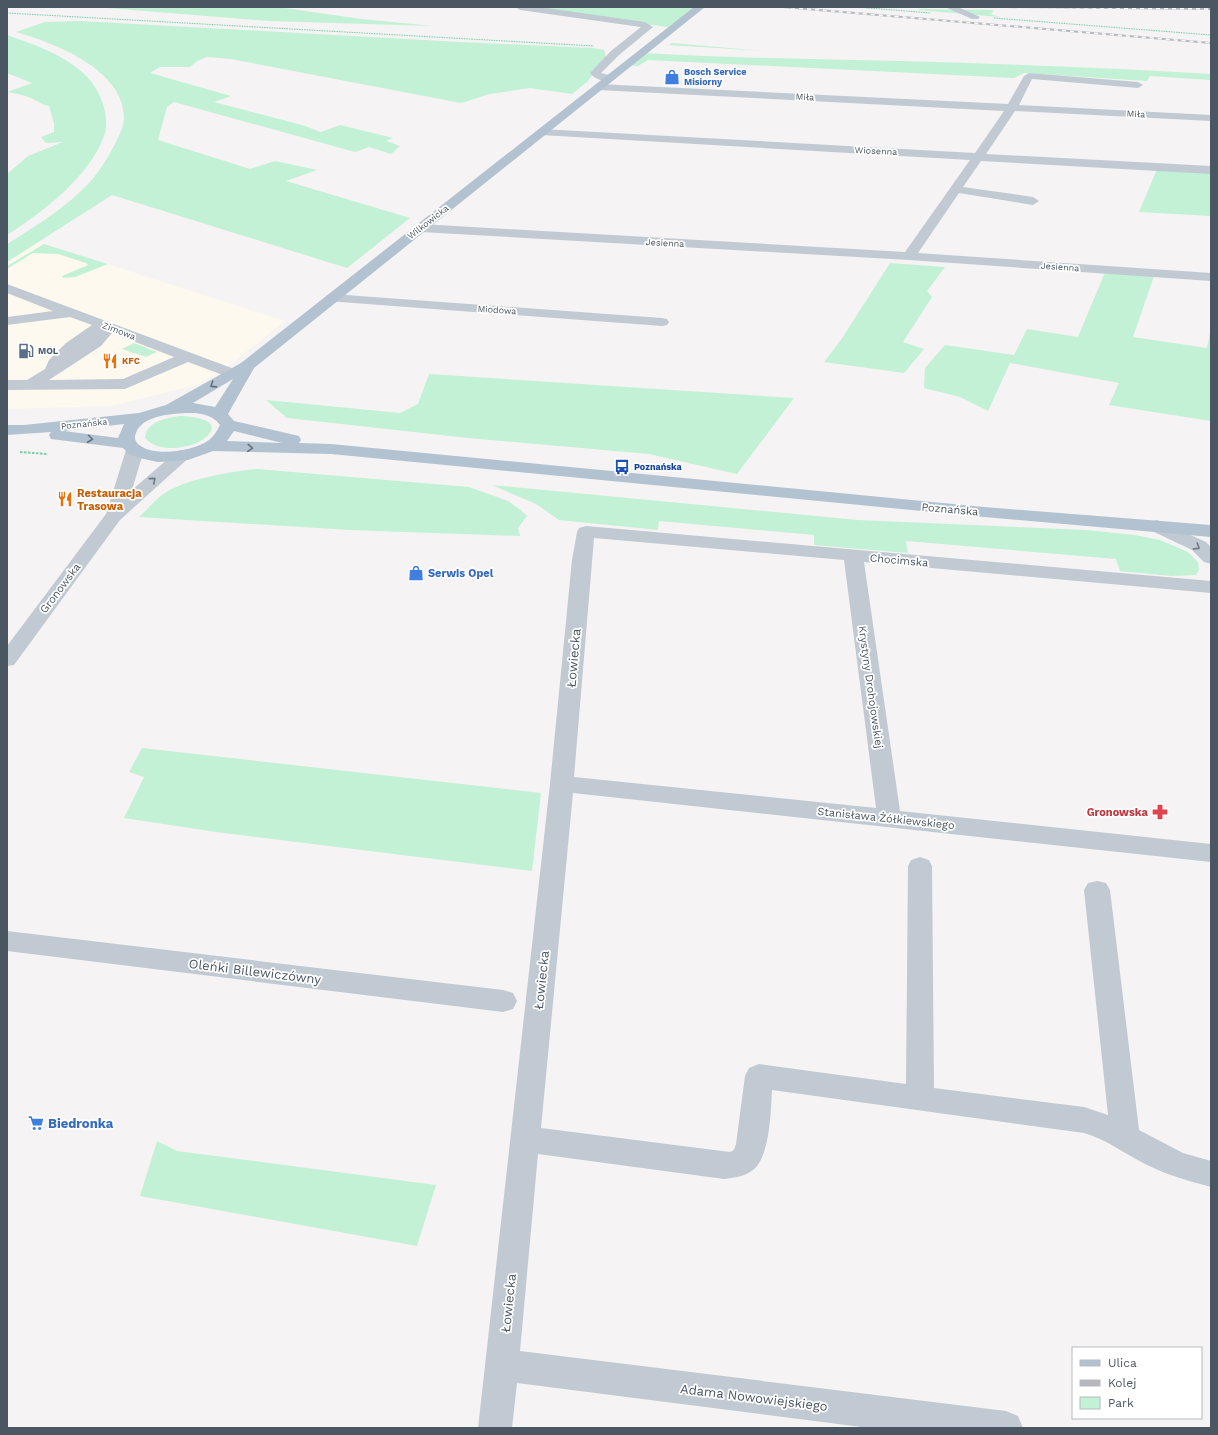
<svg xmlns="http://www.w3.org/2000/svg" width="1218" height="1435" viewBox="0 0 1218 1435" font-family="'Work Sans',sans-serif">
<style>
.commercial{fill:#fdf9ef}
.green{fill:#c3f1d5}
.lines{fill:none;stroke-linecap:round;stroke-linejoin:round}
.path-far1{stroke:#7ad0a6;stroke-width:1;stroke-dasharray:1.5 1;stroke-linecap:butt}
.path{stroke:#7ad0a6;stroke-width:2;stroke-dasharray:2.5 1.5;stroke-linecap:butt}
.minor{fill:#c1cad2;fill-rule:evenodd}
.major{fill:#b3c2d1;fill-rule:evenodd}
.rail-casing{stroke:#b5b8bd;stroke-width:2}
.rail{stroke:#fff;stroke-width:1.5;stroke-dasharray:4;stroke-linecap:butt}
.oneway{stroke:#64717d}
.oneway2{stroke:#6e7983}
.labels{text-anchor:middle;stroke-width:3.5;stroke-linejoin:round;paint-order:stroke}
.far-shop-label{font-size:9px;font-weight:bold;fill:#366cbe;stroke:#fff;text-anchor:start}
.far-street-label{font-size:9px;fill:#4a5661;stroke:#fff}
.far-service-label{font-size:9px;font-weight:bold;fill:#4e5e75;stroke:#fff;text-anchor:start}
.far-food-label{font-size:9px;font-weight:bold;fill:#c56008;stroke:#fff;text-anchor:start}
.far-transit-label{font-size:9px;font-weight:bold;fill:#164399;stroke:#fff;text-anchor:start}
.food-label{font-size:11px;font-weight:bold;fill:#c56008;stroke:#fff;text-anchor:start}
.street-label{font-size:11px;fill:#4a5661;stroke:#fff}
.shop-label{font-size:11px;font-weight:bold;fill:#366cbe;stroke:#fff;text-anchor:start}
.health-label{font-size:11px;font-weight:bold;fill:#be3a42;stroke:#fff;text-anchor:end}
.near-street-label{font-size:13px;fill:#4a5661;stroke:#fff}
.near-shop-label{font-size:13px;font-weight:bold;fill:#366cbe;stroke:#fff;text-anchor:start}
</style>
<rect width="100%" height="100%" fill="#f5f3f3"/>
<path class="commercial" d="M39,242l246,79 -62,49 -23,14 -89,22 -104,3v-147z"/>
<path class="green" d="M95,7h183l83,12 72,7 -165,-5z
M520,7h183l-29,21z
M919,9l75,1 -3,4 8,3 -81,-7z
M81,21l379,21 133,6 11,2 2,7 -18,24 -16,13 -42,-6 -40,6 -29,9 -230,-44 -24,-2 -10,4 -7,6h-30l-10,6 81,23 -17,6 88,23 19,7 19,-7 53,13 -7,3 14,5 -9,8 -22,-7 -14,5 -181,-50 -7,5 -9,33 92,29 25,-8 42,9 -31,11 124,37 -63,50 -235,-73 -105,67v-18c29,-18 60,-37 83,-62 10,-11 18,-25 25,-38 4,-8 9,-18 9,-26 0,-49 -70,-75 -108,-86l29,-10z
M7,35c29,10 67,23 86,49 10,14 17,36 11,52 -15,41 -62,77 -97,99v-61l21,-18 35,-14 -17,1 -5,-6 13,-5v-9l-5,-17c-7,-1 -9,-4 -14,-6 -9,-5 -18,-6 -28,-8l25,-9 -25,-10z
M672,43l93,8 -96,-6z
M642,53c87,5 173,6 260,8 103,3 206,7 309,13v6l-61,-4 -3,5 -123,-8 -10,5 -366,-18 -10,6 -13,-1z
M1157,169l54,3v44l-72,-4z
M44,244l64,20 -33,13 -12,1 -1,-2 26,-11 -2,-2 -28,-9 -25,-1 -26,16v-3z
M890,263l55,4 -18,24 5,6 -29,45 21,7 -20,24 -80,-11 19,-25z
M1106,270l49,3 -22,64 74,11 4,-21v94l-102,-16 10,-22 -109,-20 -22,48 -28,-14 -36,-9 1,-20 20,-23 69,10 13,-26 51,8z
M134,343l23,9 -11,5 -24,-8z
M429,374l365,24 -57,76 -88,-20 -181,-16 -181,-20 -21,-18 134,13 18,-9z
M179,416c10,0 47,3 27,21 -13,12 -48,17 -61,1 0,-16 22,-20 34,-22z
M257,469l212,18 39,14 14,10 5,5 -9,12 2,8 -170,-6 -211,-13c8,-7 15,-16 23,-22 22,-16 68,-23 95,-26z
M492,485l366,35 228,10 49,5 25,5 28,12 10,10 1,8 -3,5 -24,1 -52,-5 -4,-12 -210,-18 2,12 -94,-8v-10l-155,-14 -1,9 -99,-10 -23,-16z
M142,748l399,45 -9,78 -316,-39 -92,-14 20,-41 -15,-5z
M157,1141l20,10 259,34 -19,61 -277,-50z"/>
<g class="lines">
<path class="path-far1" d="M856,7l75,6
M7,13l587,33
M994,18l217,17"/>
<path class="path" d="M20,452l27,2"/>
<path class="minor" d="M515,7h24l106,15 8,5 -34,28 -18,18 12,3 1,2 -1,2c-8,2 -18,0 -23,-7l21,-22 30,-24 -121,-17z
M945,7h13l22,10 -2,2h-6z
M1029,73l109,9 5,3 -5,3 -106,-9 -13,26 192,10v6l-196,-10 -29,43 225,12v8l-230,-13 -18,26 70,10 6,4 -6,4 -74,-12 -41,60 293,20v8l-302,-21 -488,-28 -5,-1 -2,-3 2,-3 5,-1 484,28 65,-92 -429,-25 -6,-3 6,-3 434,24 29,-42 -406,-21 -5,-3 5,-3 410,20 16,-28z
M7,284l230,86 2,3 -2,3 -6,2 -43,-16 -63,27 -118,1v-10h20l18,-11 4,-9 17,-17 26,-18 -22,-8 -63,8v-8l46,-6 -46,-18zM112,333l62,24 -51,22 -74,1 52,-34z
M332,294l330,24 5,1 2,3 -2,3 -5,1 -335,-25 -2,-3 2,-3z
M135,445l6,1 3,4 -12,40 45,-39 6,-1 6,1 3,4 -72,65 -106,145 -7,1v-20l99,-132 20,-64 3,-4z
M1157,520l49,22 5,5v17l-7,-2 -12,-12 -42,-20 -2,-4 2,-4z
M586,526l625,55v12l-347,-31 36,249 311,33v18l-638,-69 -32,335 189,24 4,-2 2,-6 9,-68 4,-8 10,-4 147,20 2,-218 3,-6 9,-3 9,3 3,6 2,222 150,19 24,8 -24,-225 4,-7 9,-2 9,2 4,7 29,240 44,23 28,8v26c-26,-7 -51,-14 -75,-28 -19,-10 -31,-20 -52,-26l-312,-43c-1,20 -2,67 -19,80 -7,6 -19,8 -29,9l-186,-25 -18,197 486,60 12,5 5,12h-154l-352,-45 -5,45h-34l72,-644 22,-224 5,-28 2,-4zM594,538l250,22 32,248 -302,-31z
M7,931l496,59 10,3 4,8 -4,8 -10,3 -496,-61z"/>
<path class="major" d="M694,7h11l-451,361 -26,46 6,7 65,15 2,4 -2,3 32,1 653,63 227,18v12l-227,-20 -653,-63 -118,-3 -25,9 -30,2 -19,-4 -10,-4 -6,-6 -72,-9 -2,-4 2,-3 -44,3v-10h17l115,-12 27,-8 75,-42zM233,379l-18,28 -22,-4zM185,413c13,0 26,0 35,12 -3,6 -6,11 -11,15 -15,11 -56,18 -71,4 -3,-3 -4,-7 -2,-11 6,-17 33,-19 49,-20zM124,424l-6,14 -54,-7zM234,431l48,12 -55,-2z"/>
<defs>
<path id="rail" d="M783,7l428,36
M1004,7l207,2"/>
</defs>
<use href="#rail" class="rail-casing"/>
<use href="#rail" class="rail"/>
</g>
<defs><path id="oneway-chevron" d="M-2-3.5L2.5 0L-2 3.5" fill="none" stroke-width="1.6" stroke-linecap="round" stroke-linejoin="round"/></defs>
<g class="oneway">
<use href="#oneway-chevron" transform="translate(213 385) rotate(147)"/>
<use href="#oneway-chevron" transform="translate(90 439) rotate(7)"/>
<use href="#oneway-chevron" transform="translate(250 448) rotate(3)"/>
</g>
<g class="oneway2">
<use href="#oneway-chevron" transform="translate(153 480) rotate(-40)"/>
<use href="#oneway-chevron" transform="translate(1197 547) rotate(33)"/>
</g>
<defs>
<symbol id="shop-bare" viewBox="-9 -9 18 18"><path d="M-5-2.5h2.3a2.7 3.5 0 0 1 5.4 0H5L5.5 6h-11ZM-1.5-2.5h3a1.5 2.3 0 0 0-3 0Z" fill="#3f7fe0" stroke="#fff" stroke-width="2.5" paint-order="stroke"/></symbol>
<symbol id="fuel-bare" viewBox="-9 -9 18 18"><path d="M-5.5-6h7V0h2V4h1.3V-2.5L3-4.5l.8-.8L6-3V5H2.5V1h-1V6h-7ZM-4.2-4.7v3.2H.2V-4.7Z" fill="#5c6f8a" stroke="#fff" stroke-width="2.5" paint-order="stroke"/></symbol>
<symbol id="restaurant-bare" viewBox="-9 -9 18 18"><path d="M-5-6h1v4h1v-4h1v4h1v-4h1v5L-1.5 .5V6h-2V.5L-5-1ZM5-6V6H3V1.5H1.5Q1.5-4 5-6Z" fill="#e8710a" stroke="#fff" stroke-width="2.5" paint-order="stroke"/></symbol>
<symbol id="bus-bare" viewBox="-9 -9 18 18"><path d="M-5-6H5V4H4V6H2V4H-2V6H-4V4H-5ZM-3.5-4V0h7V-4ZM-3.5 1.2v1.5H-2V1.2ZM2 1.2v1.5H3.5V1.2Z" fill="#1a4fb4" stroke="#fff" stroke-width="2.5" paint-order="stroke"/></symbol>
<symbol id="pharmacy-bare" viewBox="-9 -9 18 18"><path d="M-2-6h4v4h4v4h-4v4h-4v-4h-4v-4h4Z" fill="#e0444e" stroke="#fff" stroke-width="2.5" paint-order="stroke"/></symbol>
<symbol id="supermarket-bare" viewBox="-9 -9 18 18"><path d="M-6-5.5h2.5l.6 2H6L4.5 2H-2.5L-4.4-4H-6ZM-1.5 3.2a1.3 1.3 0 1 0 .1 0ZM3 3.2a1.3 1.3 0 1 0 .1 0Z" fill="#3f7fe0" stroke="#fff" stroke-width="2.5" paint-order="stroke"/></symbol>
</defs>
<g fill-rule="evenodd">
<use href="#shop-bare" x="661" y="66" width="22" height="22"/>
<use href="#fuel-bare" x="15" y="340" width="22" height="22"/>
<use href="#restaurant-bare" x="99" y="350" width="22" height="22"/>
<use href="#bus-bare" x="611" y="456" width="22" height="22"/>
<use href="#restaurant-bare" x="54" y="488" width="22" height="22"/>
<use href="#shop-bare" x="405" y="562" width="22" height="22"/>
<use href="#pharmacy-bare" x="1149" y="801" width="22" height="22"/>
<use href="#supermarket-bare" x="25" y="1112" width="22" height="22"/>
</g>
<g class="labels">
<g class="far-shop-label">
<text x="684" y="75">Bosch Service<tspan x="684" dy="10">Misiorny</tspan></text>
</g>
<g class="far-street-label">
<text transform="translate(805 97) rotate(3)" y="3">Miła</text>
<text transform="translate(1136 114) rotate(3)" y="3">Miła</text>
<text transform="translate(876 151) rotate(3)" y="3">Wiosenna</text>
<text transform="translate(428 222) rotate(-38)" y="3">Wilkowicka</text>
<text transform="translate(665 243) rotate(3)" y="3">Jesienna</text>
<text transform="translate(1060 267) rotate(4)" y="3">Jesienna</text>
<text transform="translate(497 310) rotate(4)" y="3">Miodowa</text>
<text transform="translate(119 331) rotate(21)" y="3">Zimowa</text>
<text transform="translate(84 424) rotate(-6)" y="3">Poznańska</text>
</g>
<g class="far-service-label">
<text x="38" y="354">MOL</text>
</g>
<g class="far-food-label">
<text x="122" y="364">KFC</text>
</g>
<g class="far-transit-label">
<text x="634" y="470">Poznańska</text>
</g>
<g class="food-label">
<text x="77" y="497">Restauracja<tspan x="77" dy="13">Trasowa</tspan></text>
</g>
<g class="street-label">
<text transform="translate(950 509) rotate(5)" y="4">Poznańska</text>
<text transform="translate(899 560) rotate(5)" y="4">Chocimska</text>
<text transform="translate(60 588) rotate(-53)" y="4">Gronowska</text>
<text transform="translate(871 687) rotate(82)" y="4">Krystyny Drohojowskiej</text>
<text transform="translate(886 818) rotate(6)" y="4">Stanisława Żółkiewskiego</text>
</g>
<g class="shop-label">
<text x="428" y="577">Serwis Opel</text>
</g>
<g class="health-label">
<text x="1148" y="816">Gronowska</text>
</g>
<g class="near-street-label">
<text transform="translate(573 658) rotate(-85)" y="5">Łowiecka</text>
<text transform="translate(255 971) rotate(7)" y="5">Oleńki Billewiczówny</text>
<text transform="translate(541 980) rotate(-84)" y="5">Łowiecka</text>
<text transform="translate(508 1303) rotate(-84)" y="5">Łowiecka</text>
<text transform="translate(754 1397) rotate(7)" y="5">Adama Nowowiejskiego</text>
</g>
<g class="near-shop-label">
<text x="48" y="1128">Biedronka</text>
</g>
</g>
<rect width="1218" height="1435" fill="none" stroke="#4a5661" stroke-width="16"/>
<rect x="1072" y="1347" width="130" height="72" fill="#ffffff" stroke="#b7bbc0"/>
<rect x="1080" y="1360" width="20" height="6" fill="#b3c2d1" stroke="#b7bbc0"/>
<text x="1108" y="1367" font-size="12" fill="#4a5661">Ulica</text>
<rect x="1080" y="1380" width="20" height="6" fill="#b5b8bd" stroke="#b7bbc0"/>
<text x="1108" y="1387" font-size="12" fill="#4a5661">Kolej</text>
<rect x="1080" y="1397" width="20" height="12" fill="#c3f1d5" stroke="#b7bbc0"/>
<text x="1108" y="1407" font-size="12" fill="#4a5661">Park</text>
</svg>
